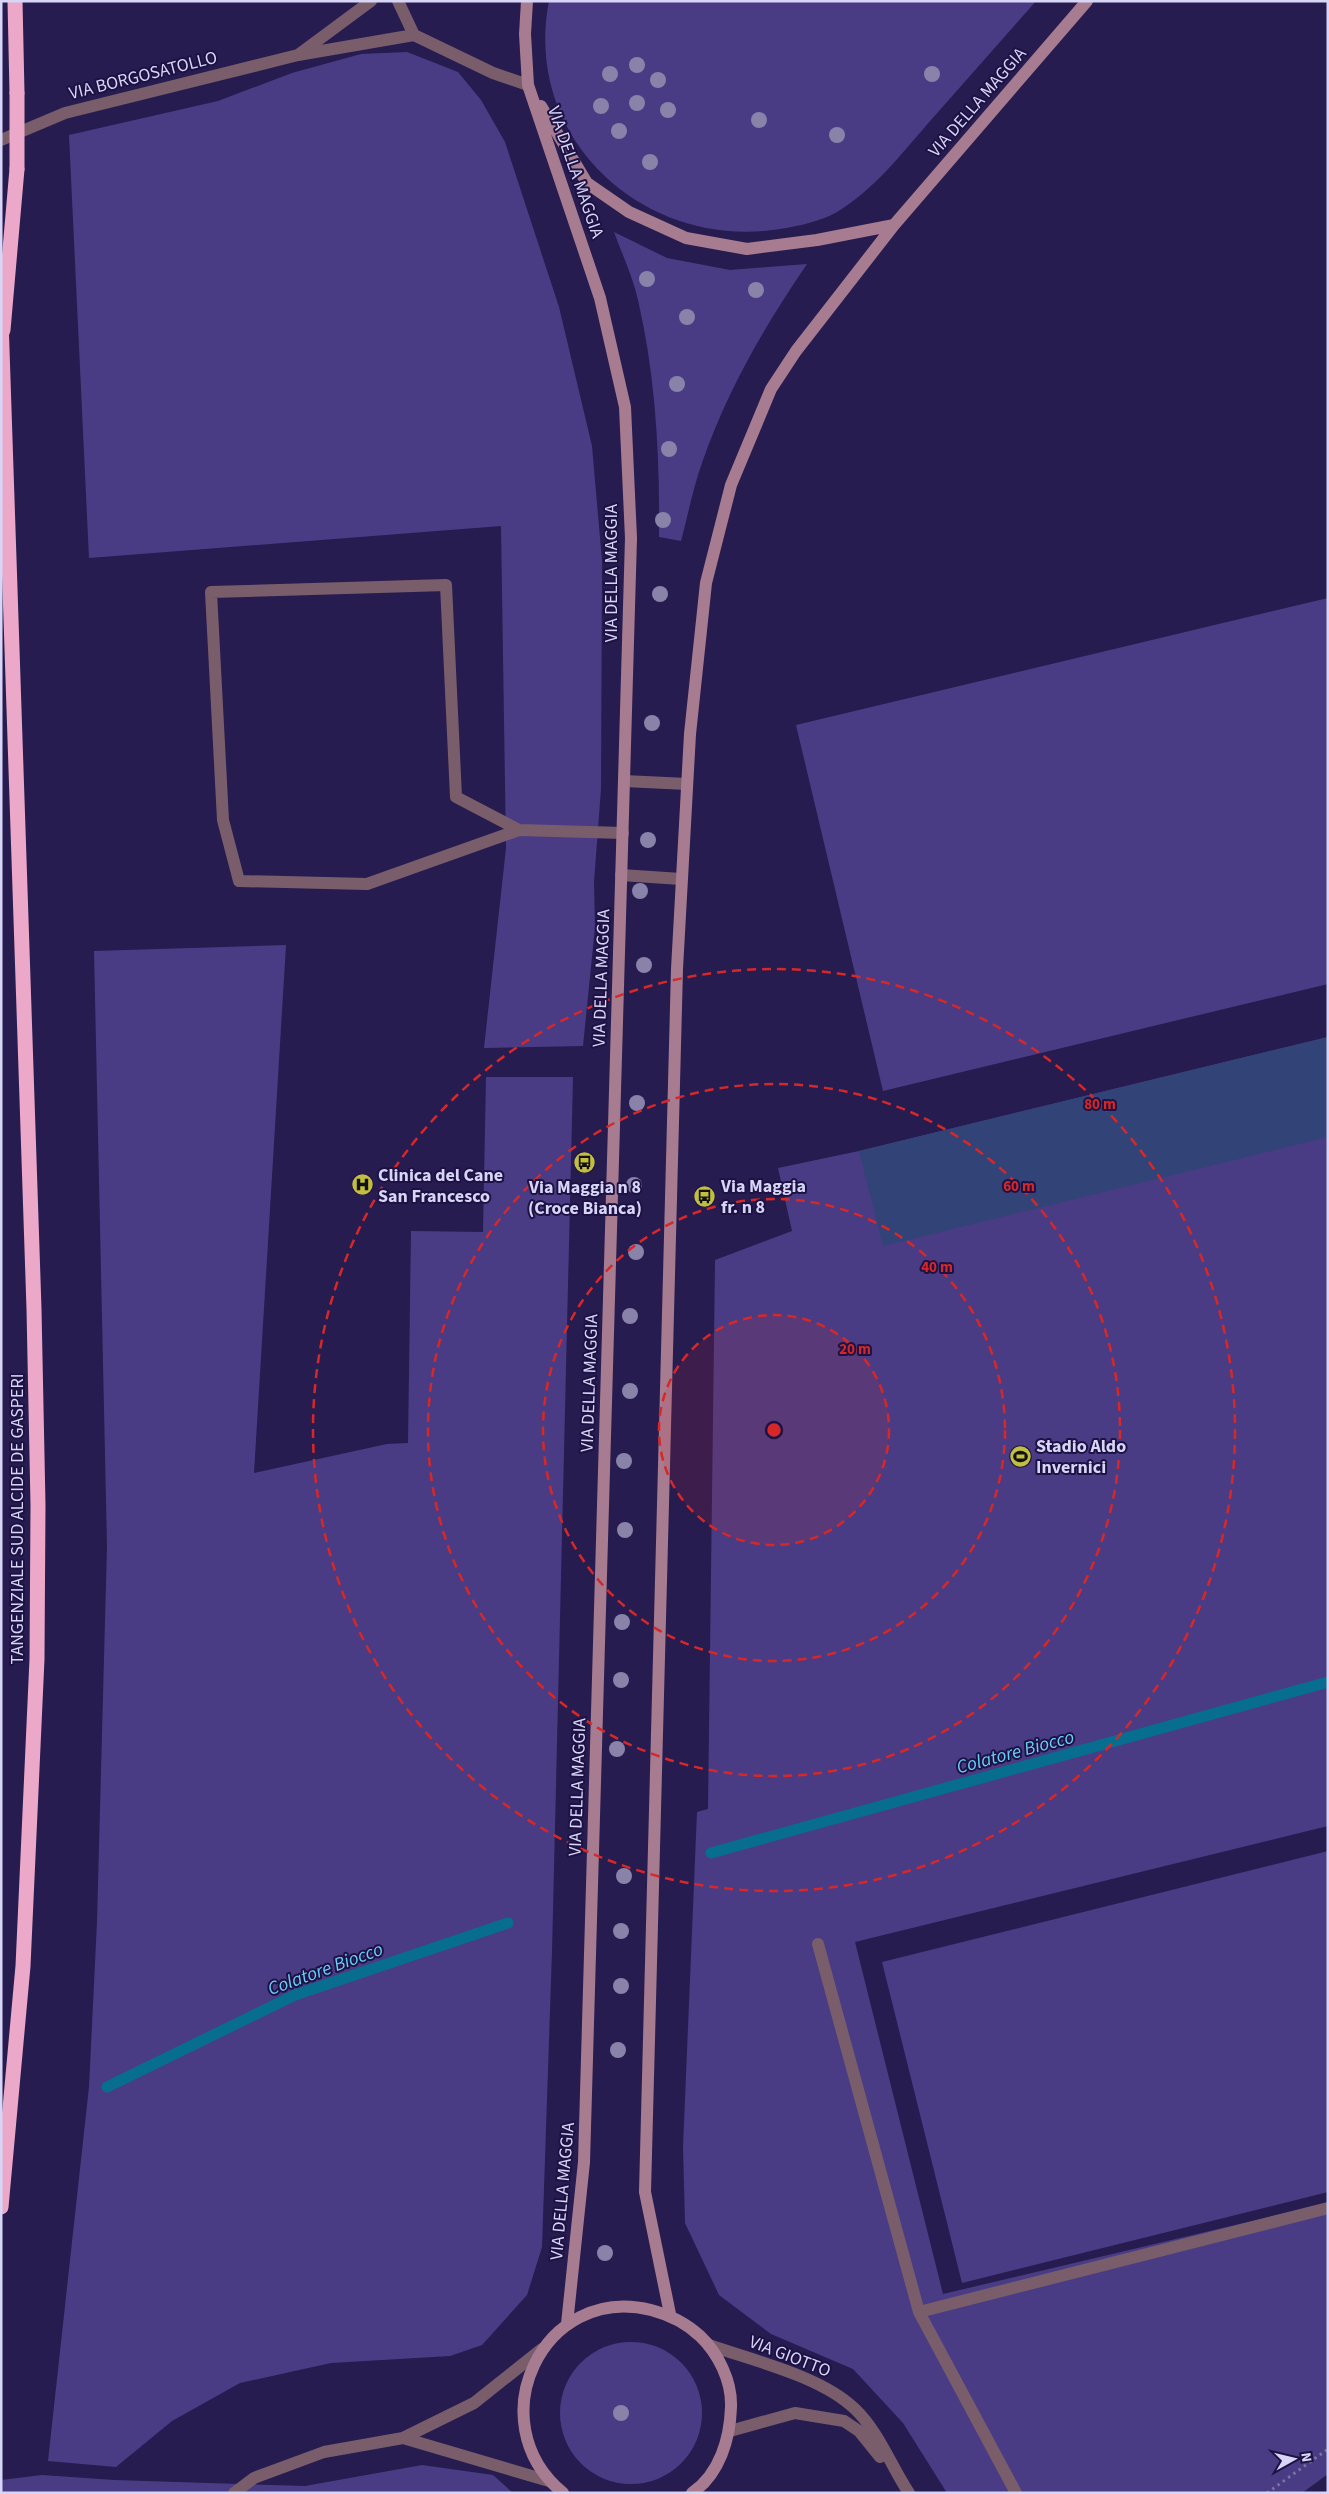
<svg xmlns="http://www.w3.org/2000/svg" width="1329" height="2494" viewBox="0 0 1329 2494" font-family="'Source Sans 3',sans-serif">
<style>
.green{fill:#493c85}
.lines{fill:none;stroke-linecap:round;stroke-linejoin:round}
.stream{stroke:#076e8f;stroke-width:11}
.building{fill:#324377}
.path{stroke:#79739e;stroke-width:3;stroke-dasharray:2.5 4;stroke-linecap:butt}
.lane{stroke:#795d6b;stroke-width:12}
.street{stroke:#795d6b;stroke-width:12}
.secondary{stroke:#a77c91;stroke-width:12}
.highway{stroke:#eba8c9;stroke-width:15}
.highway-bridge{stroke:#eba8c9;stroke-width:15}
.tree{fill:#8983aa}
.ring{fill:none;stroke:#d62828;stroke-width:2.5;stroke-dasharray:9 6}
.labels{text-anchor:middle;stroke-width:4;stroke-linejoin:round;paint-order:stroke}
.street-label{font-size:18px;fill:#d7d6f7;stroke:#1e1244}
.poi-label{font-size:18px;font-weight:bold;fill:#d7d6f7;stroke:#1e1244;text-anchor:start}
.water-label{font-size:19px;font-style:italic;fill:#66cef9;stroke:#1e1244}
.centre{fill:#d62828;stroke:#1e1244;stroke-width:2.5}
.ring-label{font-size:15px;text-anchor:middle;font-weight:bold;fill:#d62828;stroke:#1e1244;stroke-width:4;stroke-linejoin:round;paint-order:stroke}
</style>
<rect width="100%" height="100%" fill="#271c50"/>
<path class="green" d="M549,1h487c-35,40 -70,79 -105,119 -29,33 -56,69 -94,92 -19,11 -52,17 -73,19 -129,11 -241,-98 -215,-230z
M407,52l51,20 23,28 24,42 54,165 33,139 10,115 -1,228 -7,93 1,45 -12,119 -99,2 22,-200 -5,-322 -412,32 -20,-423 149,-34 74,-28 69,-19z
M614,232l53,26 63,12 77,-6c-43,63 -80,127 -105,199 -9,25 -14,52 -21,78l-22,-4c1,-79 -3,-159 -21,-237 -5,-23 -16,-46 -24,-68z
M1328,598v386l-445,107 -87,-366z
M286,945l-32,528 133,-29 21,-1 3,-212 72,1 3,-155h87l-21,874 -10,296 -15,48 -45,50 -32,11 -119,7 -91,20 -68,38 -56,46 -68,-6 41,-374 8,-165 10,-376 -13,-595z
M1328,1037v789l-473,116 88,352 385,-91v271l-26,19h-355l-44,-70 -50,-54 -82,-35 -52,-39 -34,-72 -2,-76 14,-335 11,-3 7,-549 77,-29 -14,-63 81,-17z
M1328,1851v341l-366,91 -80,-321z
M560 2413a71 71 0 1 1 142 0a71 71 0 1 1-142 0Z
M422,2465l71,10 20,18h-512v-13l41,-5 72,5 191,6z"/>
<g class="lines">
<path class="stream" d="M711,1853l617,-171
M107,2087l188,-92 213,-72"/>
</g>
<path class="building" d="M1328,1037v100l-445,109 -24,-95z"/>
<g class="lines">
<path class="path" d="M1267,2493l61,-44"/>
<path class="lane" d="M371,1l-73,54 116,-20 79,38 35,12
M398,1l16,34
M1,140l64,-27 233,-58
M624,781l63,3
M519,830l-152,54 -128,-3 -16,-61 -12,-228 235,-7 10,212 63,33 104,3
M621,875l60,4
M818,1944l101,368 97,181
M919,2312l409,-104"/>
<path class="street" d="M709,2345c45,16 112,31 146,64 24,23 36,57 54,84
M730,2431l65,-18 49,8 15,10 21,26
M403,2438l146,43
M234,2493l20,-15 70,-26 79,-14 71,-35 68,-54"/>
<path class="secondary" d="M527,1l-2,33 3,51 72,213 25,109 6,131 -47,1624 -17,162
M541,106l46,77 42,29 57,26 61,11 70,-9 77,-15
M670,2314l-25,-122 32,-1223 13,-235 16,-151 25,-98 40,-96 25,-38 98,-126 193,-224
M563,2493c-86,-71 -20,-210 88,-183 19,5 34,12 49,26 18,17 32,45 31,71 -1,31 -11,67 -39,86"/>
<path class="highway" d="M15,1l2,92
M1,319l33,990 4,196 -1,154 -14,307 -22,241
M3,330l14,-161"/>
<path class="highway-bridge" d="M17,169v-76"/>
</g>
<g class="tree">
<circle cx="637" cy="65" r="8"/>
<circle cx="610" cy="74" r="8"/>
<circle cx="932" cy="74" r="8"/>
<circle cx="658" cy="80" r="8"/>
<circle cx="637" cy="103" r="8"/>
<circle cx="601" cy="106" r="8"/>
<circle cx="668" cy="110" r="8"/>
<circle cx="759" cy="120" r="8"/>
<circle cx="619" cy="131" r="8"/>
<circle cx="837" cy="135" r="8"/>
<circle cx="650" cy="162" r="8"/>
<circle cx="647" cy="279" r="8"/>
<circle cx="756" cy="290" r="8"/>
<circle cx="687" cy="317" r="8"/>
<circle cx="677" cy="384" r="8"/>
<circle cx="669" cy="449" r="8"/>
<circle cx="663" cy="520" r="8"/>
<circle cx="660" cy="594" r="8"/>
<circle cx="652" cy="723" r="8"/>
<circle cx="648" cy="840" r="8"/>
<circle cx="640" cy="891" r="8"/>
<circle cx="644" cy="965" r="8"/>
<circle cx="637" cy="1103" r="8"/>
<circle cx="634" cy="1185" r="8"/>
<circle cx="636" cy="1252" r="8"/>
<circle cx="630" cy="1316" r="8"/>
<circle cx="630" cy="1391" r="8"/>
<circle cx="624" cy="1461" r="8"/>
<circle cx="625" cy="1530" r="8"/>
<circle cx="622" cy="1622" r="8"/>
<circle cx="621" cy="1680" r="8"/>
<circle cx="617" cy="1749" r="8"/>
<circle cx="624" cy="1876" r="8"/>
<circle cx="621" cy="1931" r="8"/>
<circle cx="621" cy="1986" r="8"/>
<circle cx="618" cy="2050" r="8"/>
<circle cx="605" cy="2253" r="8"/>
<circle cx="621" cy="2413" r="8"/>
</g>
<circle cx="774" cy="1430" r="115" fill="#d62828" fill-opacity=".12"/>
<g class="ring">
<circle cx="774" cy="1430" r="115"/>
<circle cx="774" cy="1430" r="231"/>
<circle cx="774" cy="1430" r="346"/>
<circle cx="774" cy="1430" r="461"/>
</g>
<defs>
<symbol id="bus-disc" viewBox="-11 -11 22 22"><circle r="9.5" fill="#c1be40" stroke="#1e1244"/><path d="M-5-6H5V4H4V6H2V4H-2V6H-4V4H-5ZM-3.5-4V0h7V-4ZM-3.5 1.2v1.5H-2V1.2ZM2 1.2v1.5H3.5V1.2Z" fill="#111"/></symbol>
<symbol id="hospital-disc" viewBox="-11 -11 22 22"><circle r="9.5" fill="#c1be40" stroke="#1e1244"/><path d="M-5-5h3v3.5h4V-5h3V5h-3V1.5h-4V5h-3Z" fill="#111"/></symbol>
<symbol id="stadium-disc" viewBox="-11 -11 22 22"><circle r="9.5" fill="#c1be40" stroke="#1e1244"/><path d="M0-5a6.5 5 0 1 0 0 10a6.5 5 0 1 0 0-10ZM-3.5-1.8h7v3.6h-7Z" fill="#111"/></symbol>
</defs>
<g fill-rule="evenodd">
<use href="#bus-disc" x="572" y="1150" width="25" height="25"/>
<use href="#hospital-disc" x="350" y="1172" width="25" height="25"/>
<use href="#bus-disc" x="692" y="1184" width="25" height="25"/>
<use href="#stadium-disc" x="1008" y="1444" width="25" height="25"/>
</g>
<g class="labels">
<g class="street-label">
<text transform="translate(143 75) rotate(-14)" y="6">VIA BORGOSATOLLO</text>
<text transform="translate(977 102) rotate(-49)" y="6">VIA DELLA MAGGIA</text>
<text transform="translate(576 172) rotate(71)" y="6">VIA DELLA MAGGIA</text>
<text transform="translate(611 573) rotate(-90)" y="6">VIA DELLA MAGGIA</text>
<text transform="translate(601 978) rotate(-88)" y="6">VIA DELLA MAGGIA</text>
<text transform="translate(589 1383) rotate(-88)" y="6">VIA DELLA MAGGIA</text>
<text transform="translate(17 1519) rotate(-90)" y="6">TANGENZIALE SUD ALCIDE DE GASPERI</text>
<text transform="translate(577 1787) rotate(-88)" y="6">VIA DELLA MAGGIA</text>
<text transform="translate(562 2191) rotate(-85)" y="6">VIA DELLA MAGGIA</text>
<text transform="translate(790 2356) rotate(21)" y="6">VIA GIOTTO</text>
</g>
<g class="poi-label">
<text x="378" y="1181">Clinica del Cane<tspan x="378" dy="21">San Francesco</tspan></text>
<text x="721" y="1192">Via Maggia<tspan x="721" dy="21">fr. n 8</tspan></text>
<text x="585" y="1193" text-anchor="middle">Via Maggia n 8<tspan x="585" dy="21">(Croce Bianca)</tspan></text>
<text x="1036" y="1452">Stadio Aldo<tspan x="1036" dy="21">Invernici</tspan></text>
</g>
<g class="water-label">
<text transform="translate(1015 1751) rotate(-15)" y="7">Colatore Biocco</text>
<text transform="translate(325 1968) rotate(-20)" y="7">Colatore Biocco</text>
</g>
</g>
<circle cx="774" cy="1430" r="8" class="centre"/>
<g class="ring-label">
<text x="1100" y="1109">80 m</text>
<text x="1019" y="1191">60 m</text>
<text x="937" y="1272">40 m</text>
<text x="855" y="1354">20 m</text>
</g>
<rect width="1329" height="2494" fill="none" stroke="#d7d6f7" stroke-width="5"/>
<g transform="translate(1294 2459) rotate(82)" stroke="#1e1244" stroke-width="4" paint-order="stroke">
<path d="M0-4L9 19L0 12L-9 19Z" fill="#d7d6f7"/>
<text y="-8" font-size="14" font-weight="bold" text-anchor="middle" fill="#d7d6f7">N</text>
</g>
</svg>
